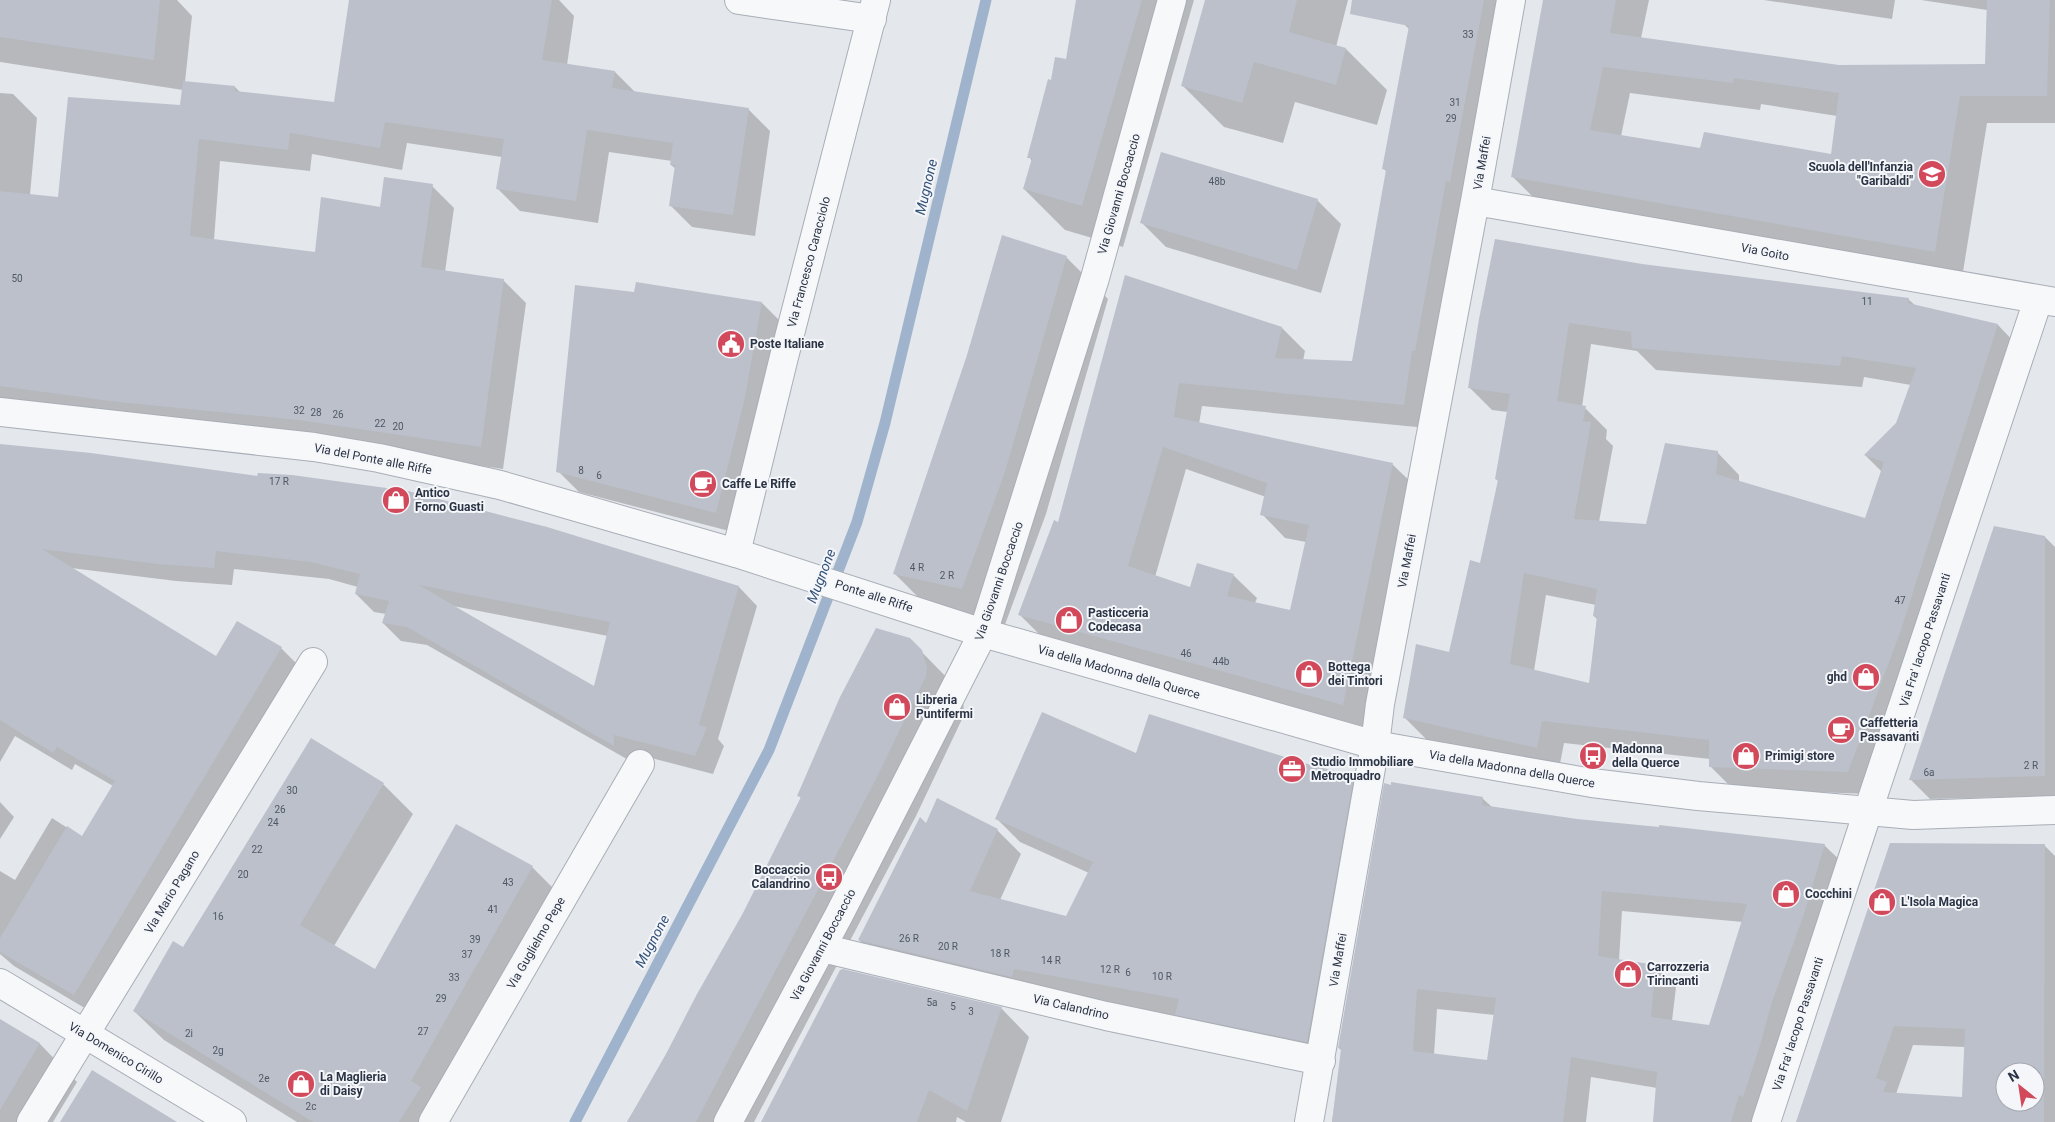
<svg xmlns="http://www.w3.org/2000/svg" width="2055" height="1122" viewBox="0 0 2055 1122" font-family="Roboto,sans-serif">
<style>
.shadow{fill:#0003;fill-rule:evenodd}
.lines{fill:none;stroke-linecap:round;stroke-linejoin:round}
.stream{stroke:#9fb4cc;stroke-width:11}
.building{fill:#bbc0ca;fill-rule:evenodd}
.minor-casing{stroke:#a9aeb7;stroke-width:30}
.tertiary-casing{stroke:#a9aeb7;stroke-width:30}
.minor{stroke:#f7f8fa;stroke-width:28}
.tertiary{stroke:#f7f8fa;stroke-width:28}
.labels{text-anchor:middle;stroke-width:4;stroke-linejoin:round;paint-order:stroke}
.number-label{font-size:10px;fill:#4f5766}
.street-label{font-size:12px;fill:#2b3445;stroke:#f4f6f9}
.poi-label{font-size:12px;font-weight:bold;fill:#2b3445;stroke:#f4f6f9;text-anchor:start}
.water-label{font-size:14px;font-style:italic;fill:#34527a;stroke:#f4f6f9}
</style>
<rect width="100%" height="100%" fill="#e4e7ec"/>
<path class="shadow" d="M0,0h177l15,16 -7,66 50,5 6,6 94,11 16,-104h208l15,16 -7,49 48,7 20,20 113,17 22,22 -15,105 -63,-9 -22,-22 6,-36 -5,-4 1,-4 -63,-9 -11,71 -78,-12 -22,-22 4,-32 -95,-14 -5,27 -90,-16 -2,17 -90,-10 -6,79 102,13 65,-44 51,-23 22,22 -9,64 59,9 22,22 -23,166 -232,-34 -271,-31v-311l13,1 24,24 -7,77 30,3 121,-91 2,-17 -183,-28z
M1077,0h117l-71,247 -58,-17 -41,-41 8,-28 -3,-4 23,-75 15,-21z
M1206,0h142l-12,47 10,2 41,41 -10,35 -82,-23 -12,41 -59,-16 -42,-42z
M1409,0h102l-84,428 -225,-22 -3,18 193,40 24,23 -50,240 -323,-89 -24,-24 40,-91 67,-246 156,51 23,23 -2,10 50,1 34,-190 -3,-3 26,-139 -6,-6zM1186,469l80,28 -4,17 23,24 21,4 -15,69 -36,-8 2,-5 -24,-23 -42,14 -36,-12z
M1544,0h105l-8,38 198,29 147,-2 1,-55 -66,-10h134v123h-68l-25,155 -423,-75 -27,-27zM1630,93l130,17 1,-6 76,12 -5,39 -131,-5 -80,-14z
M1764,0h131l-3,19z
M1317,200l24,24 -20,69 -155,-46 -24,-24z
M1003,237l64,21 41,41 -62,215 -43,116 -68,-16 -41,-41 75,-218z
M1642,265l266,34 8,7 82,19 22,23 -150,446 -137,-5 -23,-23v-7l-146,-16 -5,26 -132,-29 -22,-22 45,-64 31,-90 18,-82 -3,-3 12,-67 -16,-2 -23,-23zM1591,344l46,7 19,19 206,17 2,-10 47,8 -13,39 -33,31 17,17 -16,48 -127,-38v-7l-22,-23 -70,73 -48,-3 14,-76 -7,-7 1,-9 -22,-22 -3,-1zM1546,595l50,10 -2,11 3,3 -7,65 -56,-13z
M635,294l127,9 21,21 -46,209 -158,-41 -21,-21z
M0,445l739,142 18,19 -39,133 6,7 -11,28 -81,-21v9l-205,-117 -26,-4 -18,-18 3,-9 -12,-2 -18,-18 2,-7 -29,-8 -95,-10 -2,16 -56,-4 -105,-13 146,90 64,-10 18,18 -206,347 -79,-47 -14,-12v-83l15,9 37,-62 31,20 30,-52 -38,-22 -3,6 -57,-34 -15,26zM453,606l155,30 -14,52z
M2045,537l10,10v249l-125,3 -20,-20z
M877,629l32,10 51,52 3,6 1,18 -48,101 -162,306h-127l41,-67 76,-141 57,-116 -3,-3z
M1136,755l168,9 49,13 24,24 -46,264 -448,-101 -24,-24 67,-115 71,5 24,24 -21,46 66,18 23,-45 -69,-31 -24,-24z
M383,784l30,30 -79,132 42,25 80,-145 76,41 30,30 -115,225h-150l-133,-82 -30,-29 49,-62z
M1482,798l10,9 85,13 247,25 21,20 -88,257h-103l3,-34 -66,-11 -5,45h-254l10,-71 -3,-3zM1622,911l121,11 -33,104 -38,-5 4,-34 -21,-21 -36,-5zM1437,1009l58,6 -7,46 -54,-6z
M0,802l14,15 -14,22z
M2044,845l11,11v266h-259zM1913,1045l52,2 -2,51 -67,-4zM2005,1072h30v30h-30z
M1001,1008l28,29 -28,85h-35l-9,-5 -1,5h-193z
M0,1020l40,24 37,38 -24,40h-53z"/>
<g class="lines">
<path class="stream" d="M575,1122l194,-372 88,-228 28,-99 101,-423"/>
</g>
<path class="building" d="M0,0h160l-6,60 -154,-23z
M349,0h203l-10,60 73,11 -3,17 137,20 -16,107 -64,-9 6,-41h-5l3,-22 -86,-13 -11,71 -80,-12 8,-50 -119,-17 -5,26 -90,-15 -2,17 -89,-11 -9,97 125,16 6,-55 59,10 4,-30 49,7 -12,83 83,12 -23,168 -183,-27 -180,-18 -118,-16v-195l58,6 10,-100 112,8 3,-24 52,5v5l99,11z
M1076,0h66l-60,206 -59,-17 9,-31h-5l21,-79 3,1 4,-23 11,2z
M1205,0h92l-8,32 57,16 -10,37 -82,-23 -12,41 -61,-17z
M1352,0h132l-34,182 -4,-1 -31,170h-3l-8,54 -225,-22 -5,34 219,46 -50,242 -325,-90 36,-95 4,2 67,-247 157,52 -7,31 77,3 34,-191 -4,-1 27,-143 -59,-12zM1163,447l104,36 -7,32 49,10 -19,85 -63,-14 7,-22 -37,-11 -7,24 -62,-21z
M1543,0h73l-6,33 229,32 146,-1 2,-64h63l-3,96h-87l-25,156 -424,-75zM1603,67l130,16 1,-5 105,15 -8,61 -127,-22 -4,16 -110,-18z
M1161,152l157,47 -21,71 -157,-47z
M1002,235l65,21 -62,216 -43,117 -69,-15 74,-219z
M1495,239l147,25 267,34 -1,5 90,21 -97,306 -53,142 -139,-5v-27l-167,-19 -5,27 -134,-30 13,-74 33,8 21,-92 10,3 18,-83 -3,-1 15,-85 -42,-6 11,-69zM1569,323l62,9 1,16 208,18 2,-10 74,12 -20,55 -32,32 20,7 -19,56 -149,-44 2,-23 -53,-8 -19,81 -72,-5 17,-97 -8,-1 3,-15 -29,-5zM1524,573l73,16 -4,27 4,1 -8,66 -79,-19z
M636,282l126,20 -18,100 -28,111 -160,-41 19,-187 59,7z
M0,444l91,9 166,23 1,-3 34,2 116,16 139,36 192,59 -40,139 8,2 -12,29 -81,-21v11l-207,-119 -25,-4 7,-22 -34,-7 5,-20 -50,-12 -94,-11 -2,17 -57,-4 -115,-15 174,107 21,-35 45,26 -208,348 -74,-43v-14l67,-112 15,10 33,-55 -58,-34 -4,6 -53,-33zM419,585l191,37 -16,64 -131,-75z
M1994,526l51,10v240l-136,4z
M876,628l34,10 12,12 5,18 -1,8 -49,101 -181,345h-69l39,-68 31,-60 46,-81 58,-116 -4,-1 43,-99z
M1042,712l94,41 13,-39 155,49 50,13 -47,266 -132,-27 4,-16 -165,-30 -2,8 -154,-37 62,-123 6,6 11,-25 61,31 -28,62 96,25 27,-54 -98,-43z
M311,738l73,45 -84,142 75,44 81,-145 77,42 -122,215 10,6 -22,35h-86l-180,-111 40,-70 10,6z
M1391,782l92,15 -1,8 95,14 82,8v-2l166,19 -22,73 -31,85 -11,40 -18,55 -4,-2 -8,27h-78l4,-50 -86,-15 -8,65h-231l9,-73 -3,-1 46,-265 7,2zM1602,891l145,13 -38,121 -58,-8 5,-52 -58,-9zM1417,989l79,9 -9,62 -74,-9z
M1890,843l155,1 -1,278h-248zM1894,1026l71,3 -3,68 -79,-5 4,-10 -11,-4zM2005,1072h30v30h-30z
M843,969l159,38 -35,104 -38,-21 -12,32h-156l79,-152z
M0,1019l40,24 -40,67z
M92,1070l85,52h-117z"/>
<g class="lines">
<defs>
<path id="minor" d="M739,0l133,19
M1475,201l580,101
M2038,300l-170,511 45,4 142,-5
M0,412l314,35 65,11 121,27 236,68
M822,948l284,68 215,45
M0,983l232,139
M31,1122l282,-460
M433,1122l207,-358
M728,1122l111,-207 144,-282 112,-355 77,-278
M1309,1122l66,-377 5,-41 95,-503 36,-201"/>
<path id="tertiary" d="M876,0l-92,357 -48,196 247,80 392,112 217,38 106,13 170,15 -102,311"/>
</defs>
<use href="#minor" class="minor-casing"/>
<use href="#tertiary" class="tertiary-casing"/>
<use href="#minor" class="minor"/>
<use href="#tertiary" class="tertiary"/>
</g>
<defs>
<symbol id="school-disc" viewBox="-11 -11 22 22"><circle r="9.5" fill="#d1495b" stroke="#f4f6f9"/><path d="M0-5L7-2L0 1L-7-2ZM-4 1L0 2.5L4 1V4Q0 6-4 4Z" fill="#fff"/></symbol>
<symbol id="civic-disc" viewBox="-11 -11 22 22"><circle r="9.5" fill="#d1495b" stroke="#f4f6f9"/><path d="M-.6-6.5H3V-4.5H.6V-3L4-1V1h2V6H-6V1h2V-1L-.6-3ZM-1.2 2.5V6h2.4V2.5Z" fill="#fff"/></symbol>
<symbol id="cafe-disc" viewBox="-11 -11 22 22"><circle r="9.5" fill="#d1495b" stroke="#f4f6f9"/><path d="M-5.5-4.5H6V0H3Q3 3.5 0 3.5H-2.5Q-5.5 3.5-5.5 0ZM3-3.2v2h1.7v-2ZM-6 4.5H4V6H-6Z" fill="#fff"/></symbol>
<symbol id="shop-disc" viewBox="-11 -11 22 22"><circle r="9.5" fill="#d1495b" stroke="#f4f6f9"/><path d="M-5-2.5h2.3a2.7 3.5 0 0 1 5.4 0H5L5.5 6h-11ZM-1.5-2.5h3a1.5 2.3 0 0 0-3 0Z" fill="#fff"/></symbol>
<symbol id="bus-disc" viewBox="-11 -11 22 22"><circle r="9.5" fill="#d1495b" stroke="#f4f6f9"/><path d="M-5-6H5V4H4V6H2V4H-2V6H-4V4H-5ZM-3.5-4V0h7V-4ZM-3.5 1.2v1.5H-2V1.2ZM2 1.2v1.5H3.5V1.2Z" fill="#fff"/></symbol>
<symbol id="office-disc" viewBox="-11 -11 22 22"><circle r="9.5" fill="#d1495b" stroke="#f4f6f9"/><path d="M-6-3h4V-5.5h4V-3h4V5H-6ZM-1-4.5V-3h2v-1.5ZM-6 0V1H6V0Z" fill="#fff"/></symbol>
</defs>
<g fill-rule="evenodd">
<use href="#school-disc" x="1916" y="158" width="32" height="32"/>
<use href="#civic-disc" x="715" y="328" width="32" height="32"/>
<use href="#cafe-disc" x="687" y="468" width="32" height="32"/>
<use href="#shop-disc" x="380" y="484" width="32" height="32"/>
<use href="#shop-disc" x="1053" y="604" width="32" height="32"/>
<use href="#shop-disc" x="1293" y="658" width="32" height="32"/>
<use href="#shop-disc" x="1850" y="661" width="32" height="32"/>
<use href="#shop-disc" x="881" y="691" width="32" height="32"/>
<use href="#cafe-disc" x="1825" y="714" width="32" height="32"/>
<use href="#bus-disc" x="1577" y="740" width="32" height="32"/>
<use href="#shop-disc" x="1730" y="740" width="32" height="32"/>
<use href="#office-disc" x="1276" y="753" width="32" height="32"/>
<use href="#bus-disc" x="813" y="861" width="32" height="32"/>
<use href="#shop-disc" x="1770" y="878" width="32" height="32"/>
<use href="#shop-disc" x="1866" y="886" width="32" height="32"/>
<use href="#shop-disc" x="1612" y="958" width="32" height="32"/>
<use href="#shop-disc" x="285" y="1068" width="32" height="32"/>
</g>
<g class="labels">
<g class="number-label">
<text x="1468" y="38">33</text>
<text x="1455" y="106">31</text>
<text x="1451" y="122">29</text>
<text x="1217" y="185">48b</text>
<text x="17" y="282">50</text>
<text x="1867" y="305">11</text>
<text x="299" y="414">32</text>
<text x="316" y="416">28</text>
<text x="338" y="418">26</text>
<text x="380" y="427">22</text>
<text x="398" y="430">20</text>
<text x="581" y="474">8</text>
<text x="599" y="479">6</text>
<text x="279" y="485">17 R</text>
<text x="917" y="571">4 R</text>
<text x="947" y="579">2 R</text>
<text x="1900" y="604">47</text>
<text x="1186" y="657">46</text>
<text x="1221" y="665">44b</text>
<text x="2031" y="769">2 R</text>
<text x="1929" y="776">6a</text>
<text x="292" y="794">30</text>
<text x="280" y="813">26</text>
<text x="273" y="826">24</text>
<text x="257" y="853">22</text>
<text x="243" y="878">20</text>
<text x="508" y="886">43</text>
<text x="493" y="913">41</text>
<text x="218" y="920">16</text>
<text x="909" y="942">26 R</text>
<text x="475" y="943">39</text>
<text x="948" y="950">20 R</text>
<text x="1000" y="957">18 R</text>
<text x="467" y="958">37</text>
<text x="1051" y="964">14 R</text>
<text x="1110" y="973">12 R</text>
<text x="1128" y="976">6</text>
<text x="1162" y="980">10 R</text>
<text x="454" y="981">33</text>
<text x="441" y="1002">29</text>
<text x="932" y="1006">5a</text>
<text x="953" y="1010">5</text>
<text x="971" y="1015">3</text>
<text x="423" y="1035">27</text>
<text x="189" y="1037">2i</text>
<text x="218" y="1054">2g</text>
<text x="264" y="1082">2e</text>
<text x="311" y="1110">2c</text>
</g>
<g class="street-label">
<text transform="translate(1482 163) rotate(-80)" y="4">Via Maffei</text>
<text transform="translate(1119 194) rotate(-74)" y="4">Via Giovanni Boccaccio</text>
<text transform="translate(1765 252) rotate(11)" y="4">Via Goito</text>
<text transform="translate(809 262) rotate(-75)" y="4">Via Francesco Caracciolo</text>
<text transform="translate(373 459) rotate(11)" y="4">Via del Ponte alle Riffe</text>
<text transform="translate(1407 561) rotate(-79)" y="4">Via Maffei</text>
<text transform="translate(999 581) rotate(-71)" y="4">Via Giovanni Boccaccio</text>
<text transform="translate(874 596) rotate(18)" y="4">Ponte alle Riffe</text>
<text transform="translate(1925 640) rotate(-72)" y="4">Via Fra' Iacopo Passavanti</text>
<text transform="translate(1119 672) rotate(16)" y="4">Via della Madonna della Querce</text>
<text transform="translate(1512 769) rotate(10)" y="4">Via della Madonna della Querce</text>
<text transform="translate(172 892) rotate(-59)" y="4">Via Mario Pagano</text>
<text transform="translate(536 943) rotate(-60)" y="4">Via Guglielmo Pepe</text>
<text transform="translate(823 945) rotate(-62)" y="4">Via Giovanni Boccaccio</text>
<text transform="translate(1338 960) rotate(-80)" y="4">Via Maffei</text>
<text transform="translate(1071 1007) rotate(13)" y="4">Via Calandrino</text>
<text transform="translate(1798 1024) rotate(-72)" y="4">Via Fra' Iacopo Passavanti</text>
<text transform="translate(116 1053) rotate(31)" y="4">Via Domenico Cirillo</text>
</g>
<g class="poi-label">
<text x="1913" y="171" text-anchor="end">Scuola dell'Infanzia<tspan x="1913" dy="14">"Garibaldi"</tspan></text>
<text x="750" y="348">Poste Italiane</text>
<text x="722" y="488">Caffe Le Riffe</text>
<text x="415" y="497">Antico<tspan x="415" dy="14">Forno Guasti</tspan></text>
<text x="1088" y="617">Pasticceria<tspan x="1088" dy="14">Codecasa</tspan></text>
<text x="1328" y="671">Bottega<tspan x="1328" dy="14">dei Tintori</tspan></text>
<text x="1847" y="681" text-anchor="end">ghd</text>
<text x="916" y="704">Libreria<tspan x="916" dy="14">Puntifermi</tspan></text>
<text x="1860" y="727">Caffetteria<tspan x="1860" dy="14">Passavanti</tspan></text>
<text x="1612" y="753">Madonna<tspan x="1612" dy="14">della Querce</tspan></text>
<text x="1765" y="760">Primigi store</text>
<text x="1311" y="766">Studio Immobiliare<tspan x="1311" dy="14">Metroquadro</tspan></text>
<text x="810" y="874" text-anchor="end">Boccaccio<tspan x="810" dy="14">Calandrino</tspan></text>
<text x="1805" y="898">Cocchini</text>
<text x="1901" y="906">L'Isola Magica</text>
<text x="1647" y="971">Carrozzeria<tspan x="1647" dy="14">Tirincanti</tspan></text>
<text x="320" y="1081">La Maglieria<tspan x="320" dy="14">di Daisy</tspan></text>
</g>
<g class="water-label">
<text transform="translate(926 187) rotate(-77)" y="5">Mugnone</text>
<text transform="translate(821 576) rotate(-69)" y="5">Mugnone</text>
<text transform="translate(652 941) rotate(-62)" y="5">Mugnone</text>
</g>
</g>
<g transform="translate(2020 1087) rotate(330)"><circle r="24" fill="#f4f6f9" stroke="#a4a8b1"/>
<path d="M0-4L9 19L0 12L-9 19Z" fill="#d1495b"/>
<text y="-8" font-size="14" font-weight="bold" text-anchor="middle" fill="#2b3445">N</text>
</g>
</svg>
